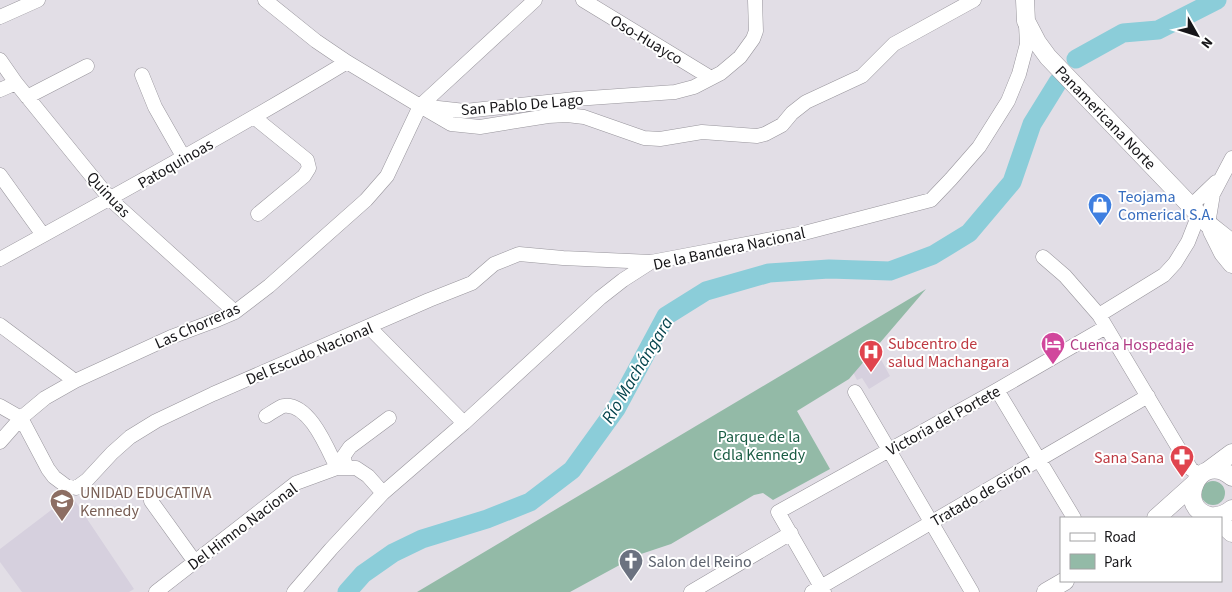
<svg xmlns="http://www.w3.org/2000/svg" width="1232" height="592" viewBox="0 0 1232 592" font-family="'Source Sans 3',sans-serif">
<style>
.built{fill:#d6d0de}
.green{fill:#93baa7}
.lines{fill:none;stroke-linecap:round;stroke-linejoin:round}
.river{stroke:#8bcdd9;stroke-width:19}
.minor-casing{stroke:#98959c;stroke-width:15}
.major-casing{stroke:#98959c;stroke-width:19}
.minor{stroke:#fff;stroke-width:14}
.major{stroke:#fff;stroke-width:18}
.labels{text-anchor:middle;stroke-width:4;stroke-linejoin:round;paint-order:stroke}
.street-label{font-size:16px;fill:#171619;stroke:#fff}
.shop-label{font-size:16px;fill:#366cbe;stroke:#fff;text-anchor:start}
.health-label{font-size:16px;fill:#be3a42;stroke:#fff;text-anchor:start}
.hotel-label{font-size:16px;fill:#b23c85;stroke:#fff;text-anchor:start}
.park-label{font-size:16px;fill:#195c43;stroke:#fff}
.education-label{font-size:16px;fill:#785e54;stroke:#fff;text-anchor:start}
.worship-label{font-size:16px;fill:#5b616d;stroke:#fff;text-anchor:start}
.water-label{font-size:18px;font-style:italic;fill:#05444d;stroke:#fff}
</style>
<rect width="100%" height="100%" fill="#e2dee6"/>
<path class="built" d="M878,354l12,22 -21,13 -7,-11 -5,2 -5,-10z
M71,495l63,94 -5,3h-107l-22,-30v-13z"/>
<path class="green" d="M926,289l-77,90 -52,32 33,58 -57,31 -10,-7 -9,2 -83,49 -33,11 -68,37h-153z
M1201 493a12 12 0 1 1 24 0a12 12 0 1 1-24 0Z"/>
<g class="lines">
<path class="river" d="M1076,59l47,-26 35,-3 59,-30
M347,592l16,-18 30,-21 29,-14 65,-20 43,-17 42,-32 44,-61 50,-93 40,-25 63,-18 60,-4 61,2 43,-16 36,-22 43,-51 20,-58 26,-42"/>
<defs>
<path id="minor" d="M265,0l51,41 31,21 73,44 45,5 110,-12 100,-7 19,-5 27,-14 19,-16 13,-18 3,-8 -1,-31
M583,0l128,78
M0,17l38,-17
M0,60l16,23 95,117 124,112
M142,75l13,32 29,51
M0,90l16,-7
M27,97l60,-31
M420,106l31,18 29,3 68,-11 19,-1 17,2 60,21 16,1 42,-7 55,4 8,-2 17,-9 10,-12 14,-11 56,-26 32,-32 80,-44
M255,118l52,42 2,8 -5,8 -46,38
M0,175l43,60
M1191,206l25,-24
M1208,224l5,-30 19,-36
M1043,257l22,19 34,39 92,154 9,6
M0,259c117,-64 233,-128 347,-197
M1099,315l65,-40 11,-12 13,-21 11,-28
M0,325l75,56
M369,327l95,96
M997,390l77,128
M855,392l117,200
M0,406l21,12 27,51 6,8 12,9 10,2 11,-8 25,-27 18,-16 26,-16 57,-27 216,-94 43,-17 22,-19 25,-10 44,4 88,4
M266,416c5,-3 12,-8 17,-10 26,-5 45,44 54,62
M0,442l21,-24 24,-20 30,-17 96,-44 43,-16 21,-9 34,-26 97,-86 21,-24 33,-70 115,-106
M347,468l-4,-11 7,-10 39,-29
M151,501l44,61
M156,592l140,-109 41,-15h19l12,8 15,17
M294,592l37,-43 52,-56 81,-70 136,-125 23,-18 28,-18 153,-29 127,-33 20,-21 28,-32 29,-46 11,-27 8,-30 -1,-19
M691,592l100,-59
M812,592l336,-196
M824,592l-46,-80 219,-122 109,-63"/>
<path id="major" d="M1025,0l1,21 11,21 11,15 160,167 24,19
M1212,231l11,22 9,11
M1209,470l23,-17
M1232,477c-33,-28 -58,31 -22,39 8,1 16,-2 22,-7
M1156,518l38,-34
M1221,523l11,10
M1046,592l19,-11"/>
</defs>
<use href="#minor" class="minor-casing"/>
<use href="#major" class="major-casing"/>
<use href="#minor" class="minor"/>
<use href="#major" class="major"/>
</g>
<defs>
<symbol id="shop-pin" viewBox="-11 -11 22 30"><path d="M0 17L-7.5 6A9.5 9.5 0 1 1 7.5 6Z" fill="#3f7fe0" stroke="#fff"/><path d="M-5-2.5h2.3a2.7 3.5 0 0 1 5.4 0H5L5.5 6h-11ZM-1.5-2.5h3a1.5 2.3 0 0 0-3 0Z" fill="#fff"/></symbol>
<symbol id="hotel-pin" viewBox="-11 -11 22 30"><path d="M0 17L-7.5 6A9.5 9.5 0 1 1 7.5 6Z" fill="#d1479c" stroke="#fff"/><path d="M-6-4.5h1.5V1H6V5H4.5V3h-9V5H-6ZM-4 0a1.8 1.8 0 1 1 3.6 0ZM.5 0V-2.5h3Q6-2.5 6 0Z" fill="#fff"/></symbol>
<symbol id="hospital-pin" viewBox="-11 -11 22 30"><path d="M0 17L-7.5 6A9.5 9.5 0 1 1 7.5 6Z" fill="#e0444e" stroke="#fff"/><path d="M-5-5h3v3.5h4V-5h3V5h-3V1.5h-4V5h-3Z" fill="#fff"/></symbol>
<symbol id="pharmacy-pin" viewBox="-11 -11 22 30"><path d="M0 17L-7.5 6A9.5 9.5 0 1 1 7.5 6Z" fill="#e0444e" stroke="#fff"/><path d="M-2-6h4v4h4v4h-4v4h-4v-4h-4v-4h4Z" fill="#fff"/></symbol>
<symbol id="school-pin" viewBox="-11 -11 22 30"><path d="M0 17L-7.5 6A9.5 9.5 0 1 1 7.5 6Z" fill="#8d6e63" stroke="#fff"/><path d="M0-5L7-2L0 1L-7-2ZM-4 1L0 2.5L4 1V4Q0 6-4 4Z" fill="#fff"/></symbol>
<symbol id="church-pin" viewBox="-11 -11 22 30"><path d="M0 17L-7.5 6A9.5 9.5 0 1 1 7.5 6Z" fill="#6b7280" stroke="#fff"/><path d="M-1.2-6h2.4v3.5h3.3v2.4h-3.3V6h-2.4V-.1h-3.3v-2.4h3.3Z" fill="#fff"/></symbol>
</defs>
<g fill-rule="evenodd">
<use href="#shop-pin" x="1086" y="191" width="28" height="38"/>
<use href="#hotel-pin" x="1039" y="330" width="28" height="38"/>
<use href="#hospital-pin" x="857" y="338" width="28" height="38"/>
<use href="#pharmacy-pin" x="1168" y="443" width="28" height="38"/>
<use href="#school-pin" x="48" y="487" width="28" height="38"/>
<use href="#church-pin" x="617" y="547" width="28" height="38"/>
</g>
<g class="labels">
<g class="street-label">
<text transform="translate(647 39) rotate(31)" y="6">Oso-Huayco</text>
<text transform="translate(522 104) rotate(-5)" y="6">San Pablo De Lago</text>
<text transform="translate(1106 117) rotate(46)" y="6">Panamericana Norte</text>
<text transform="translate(175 163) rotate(-30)" y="6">Patoquinoas</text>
<text transform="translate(109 194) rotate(47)" y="6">Quinuas</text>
<text transform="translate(729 248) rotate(-12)" y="6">De la Bandera Nacional</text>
<text transform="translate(197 325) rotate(-24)" y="6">Las Chorreras</text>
<text transform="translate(309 353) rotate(-23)" y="6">Del Escudo Nacional</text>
<text transform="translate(943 420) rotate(-29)" y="6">Victoria del Portete</text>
<text transform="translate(980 494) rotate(-30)" y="6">Tratado de Girón</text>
<text transform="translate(242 526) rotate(-37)" y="6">Del Himno Nacional</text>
</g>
<g class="shop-label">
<text x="1118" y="202">Teojama<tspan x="1118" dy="18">Comerical S.A.</tspan></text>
</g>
<g class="health-label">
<text x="888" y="349">Subcentro de<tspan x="888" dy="18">salud Machangara</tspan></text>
<text x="1164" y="463" text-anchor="end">Sana Sana</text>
</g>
<g class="hotel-label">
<text x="1070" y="350">Cuenca Hospedaje</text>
</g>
<g class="park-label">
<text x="759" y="442">Parque de la<tspan x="759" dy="18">Cdla Kennedy</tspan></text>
</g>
<g class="education-label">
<text x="80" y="498">UNIDAD EDUCATIVA<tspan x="80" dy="18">Kennedy</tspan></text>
</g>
<g class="worship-label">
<text x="648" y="567">Salon del Reino</text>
</g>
<g class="water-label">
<text transform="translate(637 370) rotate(-59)" y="6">Río Machángara</text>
</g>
</g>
<rect x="1060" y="517" width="162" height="65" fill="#ffffff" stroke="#a2a2a3"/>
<rect x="1070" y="533" width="25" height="8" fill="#ffffff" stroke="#a2a2a3"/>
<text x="1104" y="542" font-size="15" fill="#171619">Road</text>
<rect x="1070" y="554" width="25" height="15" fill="#93baa7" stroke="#a2a2a3"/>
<text x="1104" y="567" font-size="15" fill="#171619">Park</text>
<g transform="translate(1197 35) rotate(129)" stroke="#ffffff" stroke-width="4" paint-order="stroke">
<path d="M0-4L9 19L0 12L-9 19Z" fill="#171619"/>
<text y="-8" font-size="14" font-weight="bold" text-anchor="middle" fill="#171619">N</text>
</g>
</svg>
